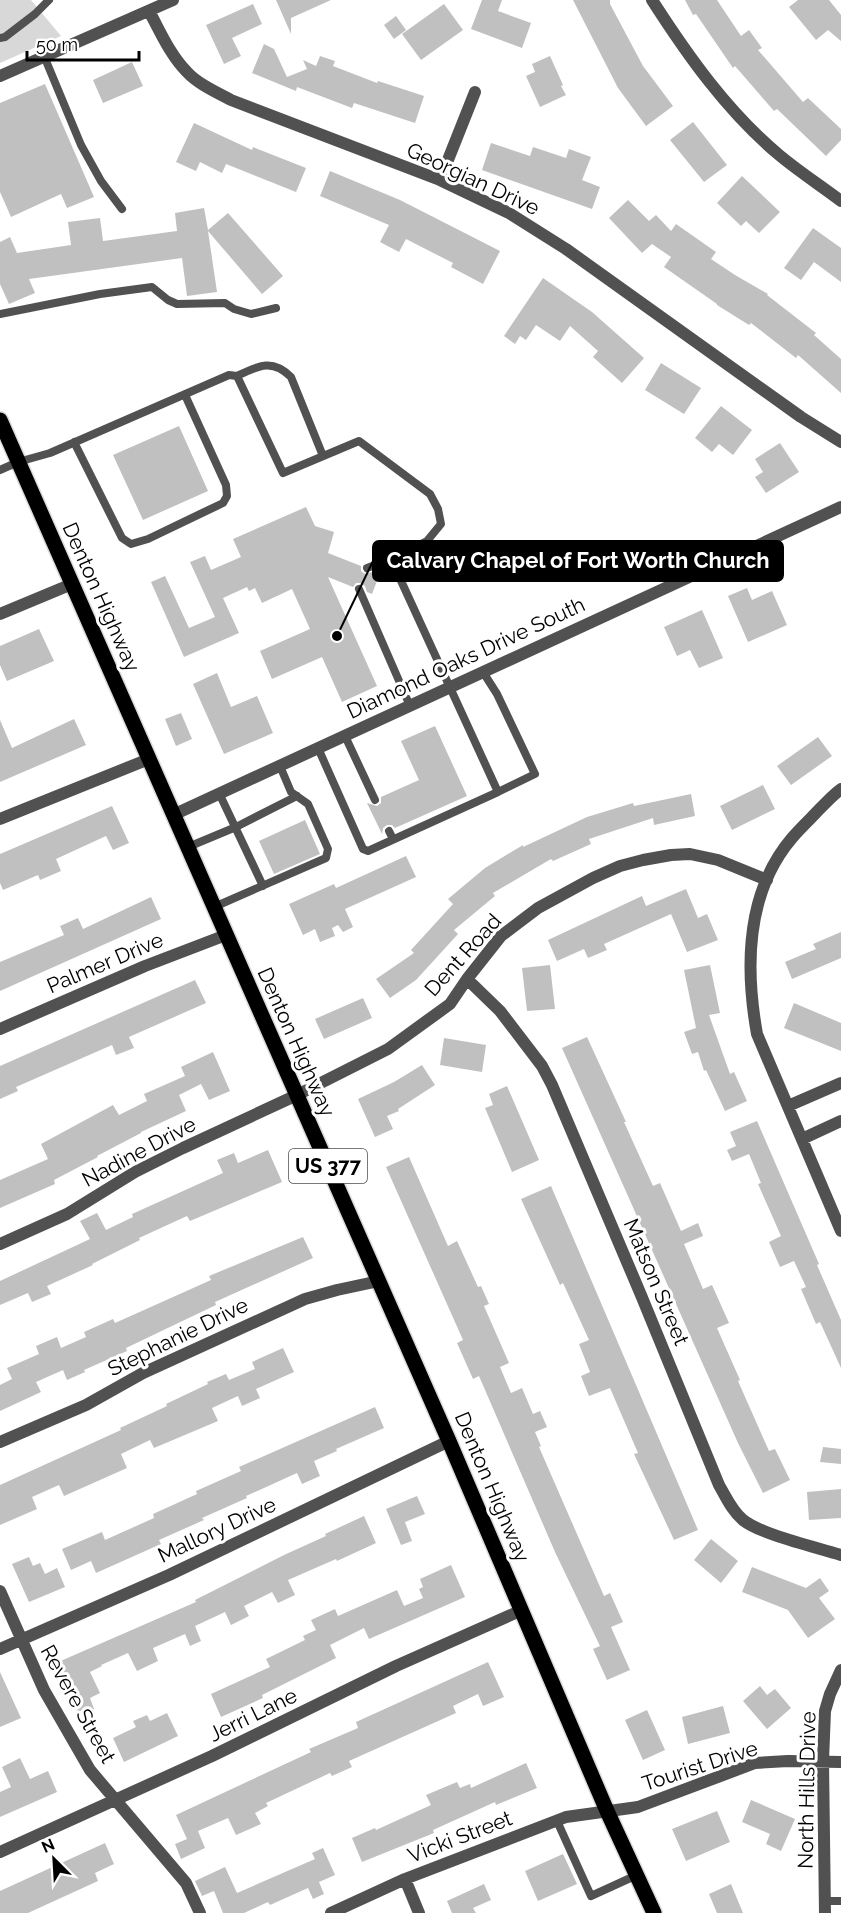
<svg xmlns="http://www.w3.org/2000/svg" width="841" height="1913" viewBox="0 0 841 1913" font-family="Raleway,sans-serif">
<style>
.green{fill:#d8d8d8}
.building{fill:#c0c0c0}
.lines{fill:none;stroke-linecap:round;stroke-linejoin:round}
.primary-casing{stroke:#dbdbdb;stroke-width:18}
.service{stroke:#515151;stroke-width:8}
.minor{stroke:#515151;stroke-width:12}
.primary{stroke:#000;stroke-width:15}
.labels{text-anchor:middle;stroke-width:6;stroke-linejoin:round;paint-order:stroke}
.shield{fill:#fff;stroke:#4c4c4c;stroke-width:1.5}
.shield-label{font-size:20px;font-weight:bold;fill:#000}
.street-label{font-size:21px;fill:#000;stroke:#fff}
.leader{fill:none;stroke:#000;stroke-width:2}
.callout-dot{fill:#000;stroke:#fff;stroke-width:2}
.callout{fill:#000;stroke:#000;stroke-width:2}
.callout-label{font-size:22px;text-anchor:middle;font-weight:bold;fill:#fff}
</style>
<rect width="100%" height="100%" fill="#fff"/>
<path class="green" d="M0,0h31l30,36 -61,27z"/>
<path class="building" d="M276,0h55l-40,18v16z
M482,0h20l-4,11 33,12 -9,25 -51,-19z
M573,0h37v4l33,62 30,40 -27,20 -28,-38z
M685,0h32l24,36 8,-6 13,18 -4,2 45,52 5,-4 33,31v11l-15,16 -49,-47 -3,2 -39,-45 -2,2 -37,-54 -3,1z
M798,0h31l12,15v26l-13,-11 -12,10 -27,-33z
M253,4l9,20 -30,14 9,18 -17,8 -18,-39z
M444,4l19,26 -42,30 -19,-26z
M396,16l10,14 -12,9 -10,-14z
M264,44l10,5 13,28 20,-8 -4,-9 13,6 4,-10 15,5 -2,5 44,17 1,-2 46,15 -9,27 -61,-20 -2,5 -55,-21 -1,4 -44,-18z
M550,56l13,29 -2,1 5,9 -26,12 -14,-31 9,-4 -3,-8z
M132,62l11,24 -40,17 -10,-23z
M45,84l49,113 -27,11 -6,-14 -50,23 -11,-25v-89z
M693,122l34,43 -23,17 -34,-42z
M194,123l58,27 1,-3 53,21 -10,24 -70,-28 -4,9 -22,-11 -4,9 -20,-9z
M491,143l39,13 3,-9 33,11 3,-9 22,8 -9,23 18,7 -8,22 -110,-39z
M330,171l70,29 100,51 -17,33 -32,-17 2,-4 -47,-24 -7,13 -19,-10 9,-17 -69,-29z
M742,176l38,36 -21,21 -13,-12 -5,5 -24,-23z
M628,200l21,21 7,-6 15,16 5,-7 40,28 -5,7 24,16 33,19 -1,1 49,38 -2,2 27,24v34l-43,-38 -2,3 -45,-35 -2,2 -32,-20v-1l-53,-37 7,-10 -19,-13 -10,9 -33,-35z
M204,208l4,22 20,-17 55,63 -21,18 -54,-63 9,61 -30,4 -5,-38 -153,21 6,14 -26,11 -9,-20v-42l10,-5 7,16 54,-8 -3,-23 32,-4 3,23 74,-10 -2,-18z
M813,228l28,20v34l-27,-20 -13,18 -17,-12z
M543,278l49,34 52,46 -22,25 -29,-26 5,-6 -28,-25 -10,15 -24,-16 -10,15 -6,-4 -5,8 -11,-8z
M661,363l40,25 -17,26 -39,-24z
M721,406l31,24 -19,25 -14,-11 -7,8 -17,-14z
M179,426l29,65 -65,29 -30,-65z
M780,443l19,29 -33,21 -11,-16 8,-5 -8,-13z
M306,507l9,19 19,6 -6,21 33,13v5l4,3 11,-3 4,2 -8,21 -5,-2 -2,-6 -5,-3h-4l-3,4 -25,-10 49,109 -35,16 -20,-45 -50,22 -12,-28 50,-22 -18,-40 -30,14 -7,-15 -6,3 -2,-4 -24,11 16,35 -55,24 -33,-75 14,-6 24,52 26,-11 -25,-55 15,-6 6,14 30,-13 -8,-18z
M747,588l5,12 20,-9 15,34 -39,17 -20,-46z
M702,610l21,48 -24,10 -9,-18 -13,6 -13,-29z
M39,629l15,32 -47,20 -7,-16v-19z
M217,673l14,34 26,-11 16,37 -49,21 -31,-70z
M181,713l11,26 -16,7 -11,-27z
M74,719l12,26 -86,37v-62l12,28z
M435,726l32,70 -72,32 -3,-3h-5l-4,3 -1,6 -15,-31 10,3 4,-3v-6l38,-17 -18,-39z
M818,737l14,19 -41,29 -14,-19z
M763,785l12,24 -43,21 -12,-24z
M691,794l4,22 -41,9 -1,-7 -64,21 2,5 -38,17 -2,-2 -58,34 2,3 -41,34 4,4 -42,46 -26,18 -14,-19 38,-26 -3,-3 42,-46 -5,-5 37,-31 38,-23v2l64,-30 46,-14 1,3z
M112,806l17,37 -16,7 -7,-14 -50,23 5,12 -21,9 -2,-5 -35,15 -3,-7v-29z
M305,820l15,34 -46,20 -15,-33z
M406,856l10,21 -71,32 8,18 -10,5 -5,-7 -6,3 3,8 -15,6 -5,-13 -12,6 -14,-31 45,-20 2,4z
M686,889l12,29 9,-4 11,26 -31,12 -16,-38 -67,30 3,6 -19,8 -4,-9 -27,12 -9,-21 94,-44 4,10z
M151,897l10,22 -161,72v-29l64,-27 -4,-9 18,-8 5,11z
M841,932v26l-49,21 -7,-17 31,-13 -3,-5z
M550,965l5,44 -28,2 -5,-43z
M710,965l10,48 -11,2 21,59 4,-2 13,29 -22,10 -19,-41 -2,1 -6,-19 -6,2 -8,-22 12,-4 -12,-58z
M195,980l11,23 -77,34 5,11 -18,7 -4,-10 -96,42 2,4 -18,8v-33z
M363,998l9,20 -48,21 -9,-20z
M794,1003l47,20v28l-57,-23z
M587,1037l39,85h-2l29,64 7,-3 21,48 17,-8 5,13 -19,8 19,45 9,-4 17,38 -12,5 23,52 -2,1 31,70 6,-2 15,31 -27,13 -25,-50 -176,-395z
M444,1038l42,7 -4,27 -42,-7z
M213,1052l17,39 -21,9 -8,-16 -22,11 7,16 -45,21v1l-44,23 1,1 -44,23 1,4 -55,24v-28l48,-21 -7,-15 72,-39 6,10 28,-14 -3,-7 41,-18 -4,-9z
M422,1065l13,20 -37,24 1,2 -12,5 6,13 -18,8 -17,-38 36,-17z
M507,1086l32,74 -27,12 -27,-64 8,-3 -4,-11z
M757,1121l62,143 -2,1 24,55v48l-21,-46 -4,2 -15,-35 5,-2 -12,-26 -14,6 -11,-25 12,-6 -23,-52 3,-1 -12,-29 -17,7 -5,-11 9,-4 -6,-14z
M268,1150l14,32 -92,39 -3,-5 -48,22 1,2 -48,24 1,1 -46,21 4,8 -19,8 -4,-9 -28,12v-24l90,-42 -10,-18 17,-8 9,17 27,-13 -1,-3 91,-41 -6,-13 17,-7 4,10z
M409,1157l39,89 9,-5 21,46 3,-1 8,18 -5,2 25,57 -9,4 11,26 11,-5 11,26 7,-3 7,16 -12,5 6,14 -2,1 65,149 6,-3 13,29 -12,5 19,43 -23,10 -14,-31 7,-3 -45,-94 -76,-176 -6,3 -16,-36 6,-3 -77,-173z
M551,1186l147,344 -24,10 -40,-86 4,-1 -28,-65 -21,8 -8,-20 9,-4 -11,-28 10,-4 -26,-57 -3,2 -39,-86z
M303,1237l10,21 -98,44 1,3 -90,43 1,3 -43,19 1,2 -18,8 -4,-10 -27,12 5,10 -41,19v-26l12,-6 -5,-11 32,-14 -3,-8 21,-9 4,11 25,-11 -2,-5 29,-13 2,4 96,-43 -2,-4z
M283,1348l11,24 -38,17 4,9 -18,8 -4,-10 -26,12 6,13 -64,27 -4,-8 -29,14 6,14 -63,28 -5,-11 -27,12 5,12 -37,16v-40l121,-55 -1,-2 47,-22 -1,-2 42,-20 -1,-2 19,-8 3,6 26,-11 -3,-7z
M375,1407l9,21 -48,21 1,2 -23,10 6,15 -18,8 -5,-11 -51,23 1,2 -45,20 2,2 -45,20 2,4 -65,29 -5,-12 -20,9 -9,-21 40,-17 3,8 49,-22 -1,-4 44,-20 -1,-3 45,-20 -2,-4z
M823,1447l18,2v15l-21,-2z
M841,1489v29l-32,2 -2,-28z
M417,1496l8,18 -20,8 7,19 -11,4 -15,-36z
M364,1516l12,27 -39,18 -1,-2 -48,21 7,15 -17,8 -6,-11 -28,14 5,10 -18,9 -6,-13 -30,14 6,15 -11,5 -5,-12 -32,14 5,13 -21,10 -9,-18 -27,12 1,1 -12,6 10,21 -10,5 4,11 -14,7 -24,-53 140,-61 -1,-2 89,-45 42,-19 -1,-2z
M711,1539l27,22 -17,22 -27,-23z
M29,1557l4,9 7,-3 5,11 12,-6 8,19 -36,15 -17,-38z
M451,1565l14,32 -96,42 -5,-11 -34,17 6,13 -74,37 1,3 -42,19 -10,-23 59,-27 -4,-8 39,-19 -2,-4 13,-6 -5,-10 24,-11 3,7 59,-26 7,16 19,-8 -4,-9 4,-2 -3,-8z
M752,1567l54,21 14,-10 9,13 -10,7 16,21 -27,19 -20,-28 -46,-18z
M488,1662l16,35 -21,9 -5,-12 -25,12 3,7 -107,48 3,6 -20,9 -2,-3 -64,30 2,3 -13,7 6,11 -25,11 -8,-17 -30,13 7,17 -24,11 -6,-15 12,-5 -11,-24 135,-63 -2,-3 49,-21 -2,-6z
M0,1672l21,46 -21,9z
M760,1686l7,9 8,-6 16,19 -24,21 -24,-28z
M723,1706l7,27 -42,11 -6,-27z
M647,1710l18,40 -22,10 -18,-40z
M167,1713l11,23 -54,26 -11,-24 23,-11 -3,-6 14,-6 3,6z
M20,1758l10,21 18,-8 9,21 -57,25v-25l11,-5 -9,-20z
M526,1763l11,25 -41,17 -1,-3 -62,28 1,3 -72,29 -10,-24 23,-10 1,2 55,-25 -5,-10 31,-13 3,6 10,-4 1,4z
M751,1800l44,19 -14,32 -15,-7 4,-10 -28,-12z
M717,1811l13,31 -44,19 -14,-32z
M105,1843l9,21 -19,9 3,8 -70,32h-28v-22z
M323,1848l12,27 -16,7 5,12 -11,5 -5,-11 -38,17 -2,-3 -24,11h-21l-9,-22 -12,5 -7,-15 30,-14 12,26 78,-34 -3,-6z
M563,1854l14,30 -39,17 -13,-30z
M484,1884l7,16 -18,8 3,5h-24l-5,-12z
M731,1884l12,29h-26l-8,-19z"/>
<g class="lines">
<defs>
<path id="primary" d="M0,420l449,1021 158,370 47,102"/>
</defs>
<use href="#primary" class="primary-casing"/>
<path class="service" d="M0,38l5,-1 30,-23 14,-14
M44,56l37,89 20,36 21,28
M0,314l100,-20 52,-7 16,13 9,4 48,-1 9,6 17,5 25,-6
M237,376c21,-10 35,-18 54,1l32,79
M74,442l48,96 9,6 17,-5 75,-36 4,-7 -1,-11 -41,-90
M0,470l18,-8 32,-9 179,-78 8,1 46,97 76,-32 71,53 8,15 3,15 -14,17 -36,18 107,233 37,-18 -38,-80 -14,-22
M367,568l24,-9
M359,589l51,117
M345,736l30,64
M318,748l45,101 5,2 130,-59
M219,793l44,93
M389,831l4,8
M188,847l48,-20 61,-31
M214,907l112,-49 2,-9 -20,-45 -17,-12 -11,-26
M557,1821l34,75 46,-21
M825,1901h16"/>
<path class="minor" d="M652,0c36,56 75,111 126,154 20,17 42,31 63,47
M149,11c11,20 21,44 38,61 11,12 29,20 44,28l209,80 69,33 57,36 235,168 40,25
M0,76l173,-76
M440,180l35,-88
M0,614l72,-30
M841,789c-11,8 -20,19 -30,29 -6,6 -13,13 -19,20 -46,54 -47,129 -35,196l84,197
M173,815l668,-308
M0,819l149,-60
M467,979l33,32 42,55 10,19 89,210 78,190c7,12 13,26 24,35 19,15 73,27 98,35
M0,1029l145,-63 81,-31
M788,1106l53,-23
M802,1139l39,-18
M0,1244l67,-30 68,-42 48,-24 114,-53 91,-46 62,-45 17,-25 34,-43 37,-28 55,-30 27,-12 23,-6 28,-5 19,-1 28,6 49,20
M0,1442l86,-37 57,-32 162,-74 32,-9 42,-9
M0,1591l44,99 46,80 96,113 14,30
M0,1649l169,-74 280,-134
M0,1852l212,-96 184,-90 126,-56
M405,1879l14,34
M331,1913l74,-34 161,-62 72,-10 117,-44 33,-2 53,1
M825,1913l-2,-152 2,-50 5,-17 11,-24"/>
<use href="#primary" class="primary"/>
</g>
<g class="labels">
<rect class="shield" x="289" y="1149" width="78" height="34" rx="4.5"/>
<g class="shield-label">
<text x="328" y="1173">US 377</text>
</g>
<g class="street-label">
<text transform="translate(473 179) rotate(25)" y="7">Georgian Drive</text>
<text transform="translate(101 597) rotate(66)" y="7">Denton Highway</text>
<text transform="translate(466 658) rotate(-25)" y="7">Diamond Oaks Drive South</text>
<text transform="translate(463 955) rotate(-48)" y="7">Dent Road</text>
<text transform="translate(105 963) rotate(-23)" y="7">Palmer Drive</text>
<text transform="translate(296 1042) rotate(66)" y="7">Denton Highway</text>
<text transform="translate(139 1152) rotate(-28)" y="7">Nadine Drive</text>
<text transform="translate(656 1282) rotate(67)" y="7">Matson Street</text>
<text transform="translate(178 1337) rotate(-26)" y="7">Stephanie Drive</text>
<text transform="translate(492 1487) rotate(67)" y="7">Denton Highway</text>
<text transform="translate(217 1530) rotate(-25)" y="7">Mallory Drive</text>
<text transform="translate(78 1704) rotate(61)" y="7">Revere Street</text>
<text transform="translate(253 1715) rotate(-26)" y="7">Jerri Lane</text>
<text transform="translate(700 1766) rotate(-18)" y="7">Tourist Drive</text>
<text transform="translate(807 1790) rotate(-89)" y="7">North Hills Drive</text>
<text transform="translate(460 1837) rotate(-21)" y="7">Vicki Street</text>
</g>
</g>
<path class="leader" d="M337 636L373 561"/>
<circle class="callout-dot" cx="337" cy="636" r="6"/>
<rect class="callout" x="373" y="541" width="410" height="40" rx="6"/>
<g class="callout-label">
<text x="578" y="568">Calvary Chapel of Fort Worth Church</text>
</g>
<g transform="translate(54 1859) rotate(336)" stroke="#ffffff" stroke-width="4.5" paint-order="stroke">
<path d="M0-4.5L10 22L0 15L-10 22Z" fill="#000000"/>
<text y="-9" font-size="16" font-weight="bold" text-anchor="middle" fill="#000000">N</text>
</g>
<path d="M27 51v9h112v-9" fill="none" stroke="#000000" stroke-width="3"/>
<text x="36" y="51" font-size="18" fill="#000000" stroke="#ffffff" stroke-width="4.5" paint-order="stroke">50 m</text>
</svg>
